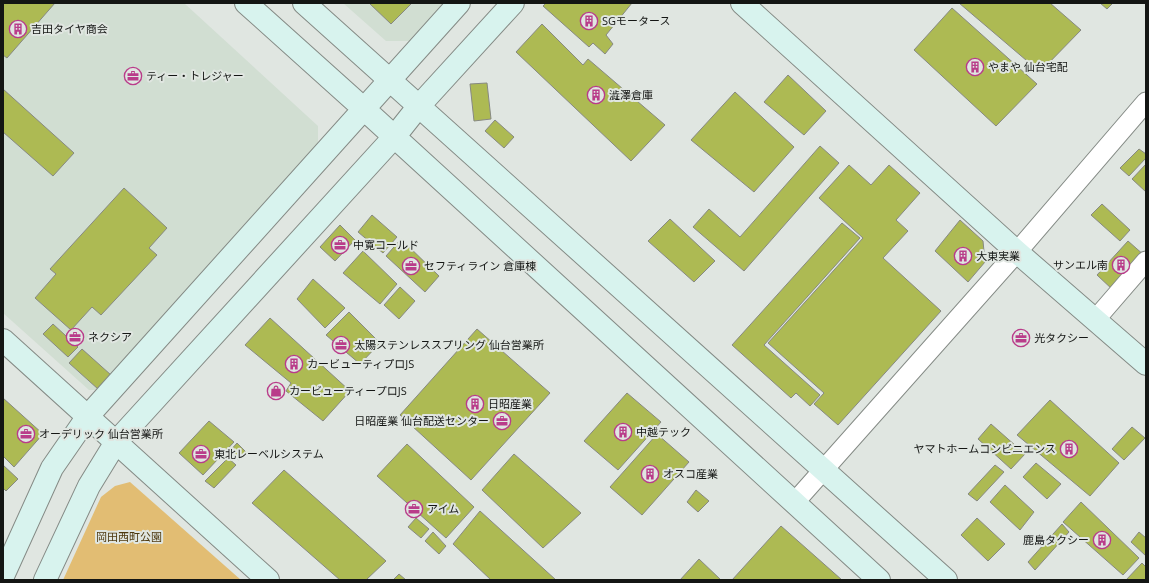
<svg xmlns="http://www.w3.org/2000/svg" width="1149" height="583" viewBox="0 0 1149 583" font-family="'Open Sans','Noto Sans JP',sans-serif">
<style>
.built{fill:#d1ded2}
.green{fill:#e2bd73}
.building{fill:#adba53;stroke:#878982}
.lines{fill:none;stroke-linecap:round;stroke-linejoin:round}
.street-casing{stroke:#848a85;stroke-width:21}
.secondary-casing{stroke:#848a85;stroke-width:24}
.street{stroke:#fff;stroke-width:19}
.secondary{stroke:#d8f3ee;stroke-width:22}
.labels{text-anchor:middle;stroke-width:4;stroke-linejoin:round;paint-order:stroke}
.poi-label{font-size:11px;fill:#141614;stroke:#e0e6e1;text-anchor:start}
.park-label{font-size:11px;fill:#4d390f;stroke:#e0e6e1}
</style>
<rect width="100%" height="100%" fill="#e0e6e1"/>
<path class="built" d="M3,3h181l134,123v21l-218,243h-11l-86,-77z
M343,3h109l-34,38h-32z"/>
<path class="green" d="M130,482l111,98h-178l38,-83 14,-11z"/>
<path class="building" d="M3,3h52l-48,55 -4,-3z
M369,3h43l-21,21z
M546,3h86l-26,32 7,9 -8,10 -12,-11 -4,4 -46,-41z
M959,3h91l31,27 -41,42z
M1100,3h13l-6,6z
M952,8l85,76 -41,42 -82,-76z
M542,24l41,41 5,-6 77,66 -34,36 -115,-109z
M788,75l38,36 -22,24 -40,-33z
M487,83l4,36 -17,2 -4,-37z
M3,89l71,64 -21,23 -50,-44z
M735,92l59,55 -40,45 -63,-52z
M495,120l19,17 -10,11 -19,-17z
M820,146l19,17 -95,108 -51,-44 16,-18 31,28z
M1139,149l7,5v4l-17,18 -9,-8z
M1146,164v28l-14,-13z
M849,165l22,20 18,-20 31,28 -24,27 12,11 -25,27 58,53 -103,114 -24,-21 10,-11 -56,-50 95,-105 -44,-40z
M124,188l43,40 -18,20 8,7 -56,60 -9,-8 -21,23 -36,-32 21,-24 -6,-5z
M1102,204l28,26 -10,11 -29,-26z
M372,215l25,22 -14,16 -25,-21z
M670,219l45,42 -21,21 -46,-41z
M960,220l23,21 2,21 -17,20 -33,-31z
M842,223l18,15 -96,107 56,50 -10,11 -14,-13 -5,5 -59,-53z
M340,225l15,15 -20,21 -15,-14z
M401,239l38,37 -14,16 -39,-36z
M1128,241l17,15 -32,34 -16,-15z
M363,251l34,33 -17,20 -37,-31z
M313,279l32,29 -20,20 -28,-29z
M400,287l15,14 -16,18 -15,-14z
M349,312l31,31 -20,21 -34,-29z
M270,318l80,73 -27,30 -37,-30 5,-8 -46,-38z
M53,324l25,23 -10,10 -25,-23z
M477,329l73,64 -79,87 -71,-65z
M82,349l29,26 -13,14 -29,-26z
M627,393l34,29 -43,48 -34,-29z
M3,398l40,36 -29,33 -11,-11z
M1050,400l69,63 -29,33 -73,-61z
M209,421l25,21 -31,33 -24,-22z
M991,424l34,30 -14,15 -33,-30z
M1132,427l13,11 -21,22 -12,-11z
M657,434l32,28 -47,53 -32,-28z
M237,443l9,9 -7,8 -10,-8z
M407,444l67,63 -28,31 -69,-62z
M514,454l67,59 -38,35 -61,-58z
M228,458l8,7 -22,23 -9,-7z
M1036,463l25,21 -14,15 -24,-22z
M3,465l15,14 -12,12 -3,-3z
M995,465l9,7 -27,29 -9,-7z
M284,470l102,91 -20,19h-26l-88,-77z
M1005,485l29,27 -14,18 -30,-28z
M696,490l13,11 -11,11 -11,-10z
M1081,502l58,56 -16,17 -60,-53z
M480,511l76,69h-65l-38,-36z
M416,518l13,11 -8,9 -13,-11z
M977,518l28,26 -17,17 -27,-26z
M1062,524l7,8 -34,38 -7,-8z
M781,526l61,54h-110z
M433,532l13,14 -7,8 -14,-13z
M1139,532l7,6v18l-15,-14z
M699,559l22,21h-41z
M1142,563l4,4v13h-20z
M399,574l7,6h-13z"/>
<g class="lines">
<defs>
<path id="street" d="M1095,320l51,-59
M794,503l223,-251 129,-150"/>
<path id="secondary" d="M246,3l118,106 515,471
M304,3l642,577
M742,3l275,249 129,112
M3,340l265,240
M3,576l49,-108 36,-52 371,-413
M45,580l44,-94 27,-44 279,-306 23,-29 95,-104"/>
</defs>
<use href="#street" class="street-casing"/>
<use href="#secondary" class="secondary-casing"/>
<use href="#street" class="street"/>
<use href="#secondary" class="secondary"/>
</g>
<defs>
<symbol id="building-ring" viewBox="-11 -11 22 22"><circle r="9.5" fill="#e0e6e1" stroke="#b93c8a" stroke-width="1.5"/><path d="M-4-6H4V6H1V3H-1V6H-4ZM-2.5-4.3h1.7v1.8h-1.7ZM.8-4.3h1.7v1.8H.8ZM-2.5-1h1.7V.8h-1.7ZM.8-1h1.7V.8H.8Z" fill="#b93c8a"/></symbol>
<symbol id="office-ring" viewBox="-11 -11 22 22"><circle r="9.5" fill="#e0e6e1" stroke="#b93c8a" stroke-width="1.5"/><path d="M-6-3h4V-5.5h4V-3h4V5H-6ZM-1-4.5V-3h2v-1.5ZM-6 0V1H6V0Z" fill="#b93c8a"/></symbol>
<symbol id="shop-ring" viewBox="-11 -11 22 22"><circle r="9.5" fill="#e0e6e1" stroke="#b93c8a" stroke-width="1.5"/><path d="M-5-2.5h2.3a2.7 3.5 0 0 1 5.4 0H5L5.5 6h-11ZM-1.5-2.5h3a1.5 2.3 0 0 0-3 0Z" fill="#b93c8a"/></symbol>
</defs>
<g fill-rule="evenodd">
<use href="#building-ring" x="579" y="11" width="20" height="20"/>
<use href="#building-ring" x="8" y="19" width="20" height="20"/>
<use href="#building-ring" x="965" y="57" width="20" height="20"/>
<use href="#office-ring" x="123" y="66" width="20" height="20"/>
<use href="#building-ring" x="586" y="85" width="20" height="20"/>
<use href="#office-ring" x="330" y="235" width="20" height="20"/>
<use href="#building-ring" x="953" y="246" width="20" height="20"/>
<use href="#building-ring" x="1111" y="255" width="20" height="20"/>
<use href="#office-ring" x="401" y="256" width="20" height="20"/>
<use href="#office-ring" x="65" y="327" width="20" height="20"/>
<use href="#office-ring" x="1011" y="328" width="20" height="20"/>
<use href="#office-ring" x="331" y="335" width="20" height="20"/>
<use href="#building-ring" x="284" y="354" width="20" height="20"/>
<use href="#shop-ring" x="266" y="381" width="20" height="20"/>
<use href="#building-ring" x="465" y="394" width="20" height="20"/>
<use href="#office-ring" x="492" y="411" width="20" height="20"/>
<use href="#building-ring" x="613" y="422" width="20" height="20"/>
<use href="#office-ring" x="16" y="424" width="20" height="20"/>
<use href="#building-ring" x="1059" y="439" width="20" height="20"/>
<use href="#office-ring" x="191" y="444" width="20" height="20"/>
<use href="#building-ring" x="640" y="464" width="20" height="20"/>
<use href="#office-ring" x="404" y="499" width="20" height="20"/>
<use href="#building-ring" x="1092" y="530" width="20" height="20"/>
</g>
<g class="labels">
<g class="poi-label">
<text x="602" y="25">SGモータース</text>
<text x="31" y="33">吉田タイヤ商会</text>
<text x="988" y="71">やまや 仙台宅配</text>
<text x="146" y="80">ティー・トレジャー</text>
<text x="609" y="99">澁澤倉庫</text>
<text x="353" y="249">中寛コールド</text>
<text x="976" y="260">大東実業</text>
<text x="1108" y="269" text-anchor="end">サンエル南</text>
<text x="424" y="270">セフティライン 倉庫棟</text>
<text x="88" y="341">ネクシア</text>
<text x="1034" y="342">光タクシー</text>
<text x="354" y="349">太陽ステンレススプリング 仙台営業所</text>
<text x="307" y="368">カービューティプロJS</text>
<text x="289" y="395">カービューティープロJS</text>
<text x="488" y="408">日昭産業</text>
<text x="489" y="425" text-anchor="end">日昭産業 仙台配送センター</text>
<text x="636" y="436">中越テック</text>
<text x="39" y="438">オーデリック 仙台営業所</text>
<text x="1056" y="453" text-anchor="end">ヤマトホームコンビニエンス</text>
<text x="214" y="458">東北レーベルシステム</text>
<text x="663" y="478">オスコ産業</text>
<text x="427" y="513">アイム</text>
<text x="1089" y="544" text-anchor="end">鹿島タクシー</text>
</g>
<g class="park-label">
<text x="129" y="541">岡田西町公園</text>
</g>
</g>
<rect width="1149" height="583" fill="none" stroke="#141614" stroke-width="8"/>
</svg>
